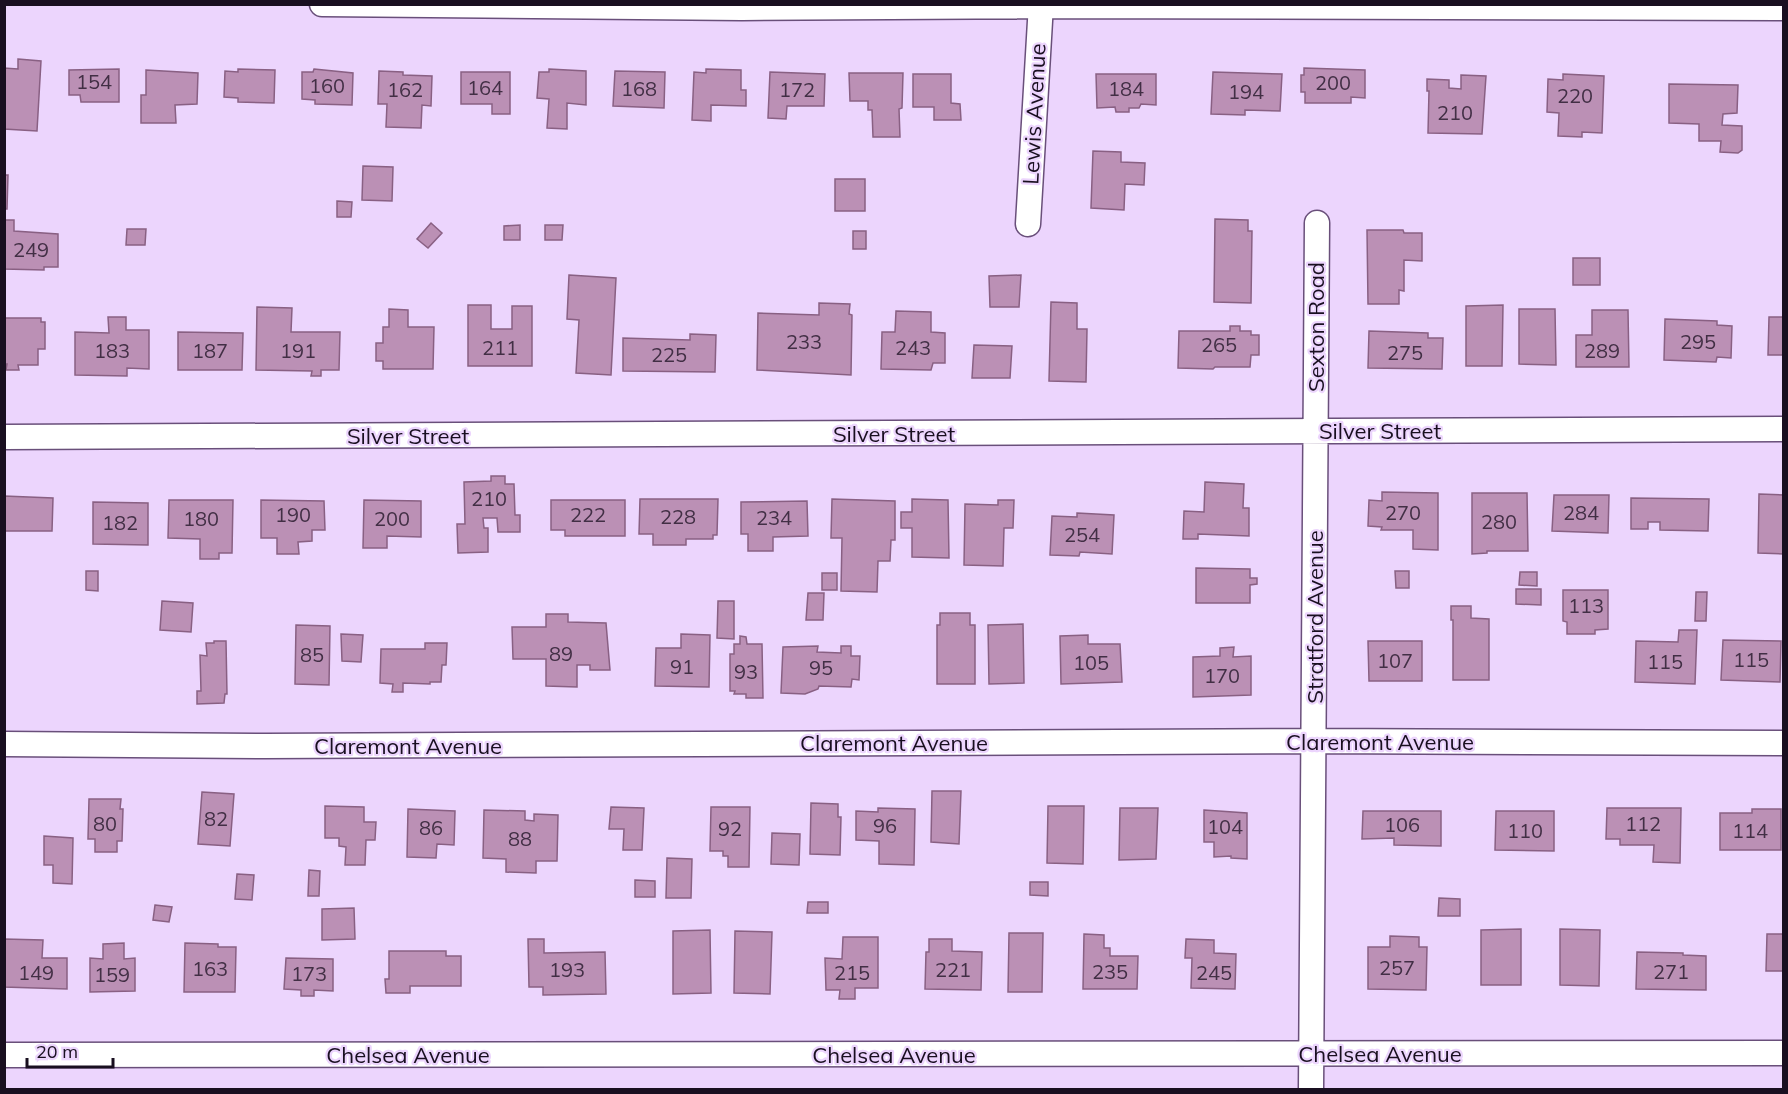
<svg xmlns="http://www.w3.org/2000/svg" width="1788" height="1094" viewBox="0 0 1788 1094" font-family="Mulish,sans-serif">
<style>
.building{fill:#bb90b5;stroke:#896083;stroke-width:1.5}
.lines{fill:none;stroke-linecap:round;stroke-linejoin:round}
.street-casing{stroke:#694f7a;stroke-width:27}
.street{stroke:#fff;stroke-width:24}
.labels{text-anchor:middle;stroke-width:4.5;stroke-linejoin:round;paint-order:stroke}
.number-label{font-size:20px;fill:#422f45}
.street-label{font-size:22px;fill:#190f20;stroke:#ecd5fd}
</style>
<rect width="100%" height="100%" fill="#ecd5fd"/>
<path class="building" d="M18,59l23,2 -4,70 -33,-2v-61l14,1z
M1304,68l61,2v28l-14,-1v6h-46v-11h-4v-17h3z
M119,69v33h-38l-1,-7h-11v-25z
M238,69l37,1 -1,33 -36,-1v-4l-14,-1 1,-26 13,1z
M314,69l39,4 -1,32 -37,-1v-4l-13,-1v-27h11z
M549,69l37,2v34l-19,-2v26l-20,-1 2,-29 -12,-1 2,-26h10z
M706,69l35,1v20h5v16l-35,-1v16l-19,-1 2,-48 12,1z
M146,70l52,3 -1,31 -22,1 1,18h-35v-28h5z
M379,71l24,1v3l29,1 -1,30 -9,-1 -1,23 -35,-1 1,-23h-9z
M615,71l50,1 -1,36 -51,-2z
M461,72h49v42h-18v-10h-31z
M770,72l55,2 -1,32h-37l-1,13 -18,-1z
M1213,72l69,2 -2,37 -35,-1v5l-34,-1z
M849,73h54l-1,35 -3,1 1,28h-27l-1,-27h-4v-9h-18z
M913,74h38v29l9,1 1,16h-27v-13h-21z
M1096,74h60v31l-15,-1 -2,4h-10v4h-13l-1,-5 -18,1z
M1563,74l41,2 -2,57 -20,-1v5l-24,-1 1,-23 -12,-1 1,-33 15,1z
M1461,75l25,1 -4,58 -54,-1 1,-42h-2v-12l22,1v8l12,1z
M1669,84l69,1 -1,28 -14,1 -1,11 20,1v24l-4,3 -18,-1 1,-11h-22v-17l-30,-1z
M1093,151l28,1v10l24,1 -1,22 -19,-1 -1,26 -33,-2z
M363,166l30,1 -1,34 -30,-1z
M4,175h4l-1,34h-3z
M835,179h30v32h-30z
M337,201l15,1 -1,15h-14z
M1215,219l33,1v11h4l-1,72 -37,-1z
M4,220h10v11l44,3v33h-14v3l-40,-1z
M431,223l11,10 -14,15 -11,-9z
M520,225v15h-16v-14z
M545,225h18l-1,15h-17z
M127,229h19l-1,16h-19z
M1367,230h36l1,3h18v28l-18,-1v31l-5,-1v14h-31z
M853,231h13v18h-13z
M1573,258h27v27h-27z
M569,275l47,3 -5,97 -35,-2 3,-53 -12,-1z
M1021,275l-2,32h-29l-1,-31z
M1051,302l26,1v26h10l-1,53 -37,-1z
M819,303l31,1 -1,10 3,1 -1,60 -94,-5 1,-57 61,2z
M468,305h23v24h21v-23h20v60h-64z
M1503,305l-1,61h-36v-60z
M257,307l35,1 -1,24h49l-1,38h-18v6h-10l1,-5 -56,-1z
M389,309l19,1v17h26l-1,42h-50v-8h-7v-18h7v-16h6z
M1519,309h36l1,56 -37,-1z
M1592,310h36l1,57h-53v-32h16z
M896,311l35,1v20l14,1v30h-12l-2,7 -50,-1 1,-37h13z
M108,317h18v13h23v39l-22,-1v8l-52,-1v-43l34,1z
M1769,317h15v38h-16z
M4,318h37v4h4v27h-7v16h-20l1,5h-13l1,-6h-3z
M1665,319l52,2v4l15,1 -1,32 -14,-1 -1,5 -52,-2z
M1230,326h10v5h11v4h8v20h-8l-1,12h-35l-2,2 -35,-1 1,-37h51z
M1369,331l59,2v5h15l-1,31 -74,-1z
M178,332l65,1 -1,37h-64z
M690,334l26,1 -1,37 -92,-1v-33l67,2z
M974,345l38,1 -2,32h-38z
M491,476h14v8h9l1,31h5v17h-22l-1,-14h-14l1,10h4v24l-30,1 -1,-29h8l-1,-42 27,-1z
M1205,482l39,2 -1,24h6v28l-51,-2v5h-15l1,-28 20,1z
M1382,492l56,1v57l-25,-1v-19h-32l1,-3 -14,-1 1,-26 13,1z
M1472,493h55l1,58h-41v2l-15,1z
M1759,494l25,1v59l-26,-1z
M1554,495h55l-1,38 -56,-2z
M4,496l49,2 -1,33h-47z
M1631,498l78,1 -1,32 -48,-1v-8h-12v7h-17z
M640,499h78l-1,36h-4v4h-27v6h-33v-11h-14z
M832,499l63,2v39h-4l-1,21h-12l-1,31 -36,-1 1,-53h-11z
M912,499l36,1 1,58 -37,-1v-29h-11v-16h11z
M169,500h64l-1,53h-13v6h-19v-20l-32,-1z
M261,500l63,1 1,29h-13v11l-14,1 1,12h-22v-16h-16z
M364,500l57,1v36l-34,-1v12h-24z
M551,500h74v36h-60v-6h-14z
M998,500h16l-1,28h-9l-1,38 -39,-1 1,-61 33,1z
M807,501l1,35 -35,1v14h-25v-17h-7v-32z
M93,502l55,1v42l-55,-1z
M1077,513l37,2 -2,39 -32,-2 -1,4 -29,-1 2,-39 25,1z
M1196,568l54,1v9h7v6l-7,1v18h-54z
M86,571h12v20l-12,-1z
M1395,571h14v17h-13z
M1520,572h17v14l-18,-1z
M822,573h15v17h-15z
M1516,589h25v16l-25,-1z
M1563,590h45v39l-13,1v4h-28v-12l-4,-1z
M1696,592h11l-1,29h-11z
M808,593h16l-1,27h-17z
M162,601l31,2 -2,29 -31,-2z
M718,601h16v38l-17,-1z
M1451,606h20v12l18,1v61h-36v-60h-2z
M940,613h30v12h5v59h-38v-59h3z
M546,614h22v8l38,1 4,47h-20v-5h-13v22l-31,-1v-27h-33l-1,-32h34z
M1023,624l1,59 -35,1 -1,-59z
M296,625l34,1 -1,59 -34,-1z
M1679,630h18l-2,54 -60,-2 1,-41 42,1z
M341,634l22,1 -2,27 -19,-1z
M681,634l29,1 -1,52 -54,-1 1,-38h25z
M1088,635v9h32l2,38 -61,2 -1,-48z
M740,636l6,1 1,7h15l1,54h-17v-4h-12l1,-3h-5v-37h4v-10h6z
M1723,640l58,1 -1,41 -59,-2z
M214,641h12l1,53h-2l-1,9 -27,1v-13h4l-1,-36 7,1 -1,-13h8z
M1368,641h54v40h-53z
M425,643h22l-1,22h-4l-1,17h-11v2l-27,-1v9h-11l1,-8 -13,-1 1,-34h44z
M818,646l-1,6 24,1v-7h10v10h9l-1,24 -7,-1 -1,8 -32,-1 -1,3 -13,5 -24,-1 2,-46z
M1234,647l-1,10 18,-1v39l-58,2v-40l27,-1v-8z
M932,791h29l-2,53 -28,-2z
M202,792l32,2 -4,52 -32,-2z
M89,799h32l-1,10h3l-1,32h-5v11h-22v-13h-7z
M811,803l27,1v13h3l-1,38 -30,-1z
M325,806l39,1v15h12l-1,18h-9l-1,25h-20l1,-18 -7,-1v-8h-14z
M1048,806h36l-1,58 -36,-1z
M611,807l33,1 -2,42h-19l1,-21h-15z
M711,807h39l-1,60h-21v-11h-5v-5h-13z
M878,808l37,1 -1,56 -35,-1v-23l-23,-1v-29l22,1z
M1120,808h38l-2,51 -37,1z
M1607,808h74l-1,55 -27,-1 1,-17h-34v-6h-14z
M408,809l47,2 -1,34 -17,-1 -1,14 -29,-1z
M1752,809h29v41h-61v-37h32z
M484,810l41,1v9l9,1v-7l24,1 -1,46h-21v12l-30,-1v-13l-23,-1z
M1204,810l43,3v46l-16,-1v-2l-17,1v-15h-10z
M1363,811h78v35l-47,-1v-7l-32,1z
M1496,811h58v40l-59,-1z
M772,833l28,1 -1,31 -28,-1z
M44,836l29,2 -1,46 -19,-1v-18h-9z
M667,858l25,1 -1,39h-25z
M309,870l11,1 -1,25h-11z
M237,874l17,1 -2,25 -17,-1z
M635,880l20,1v16h-20z
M1030,882h18v14l-18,-1z
M1439,898l21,1v17h-22z
M808,902h20v11h-21z
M155,905l17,2 -3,15 -16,-2z
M354,908l1,31 -33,1v-31z
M1521,929v56h-40v-55z
M1560,929l40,1 -1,56 -39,-1z
M710,930l1,63 -38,1v-63z
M735,931l37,1 -2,62 -36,-1z
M1009,933h34l-1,59h-34z
M1084,934l20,1v13h6v8h28l-1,33h-54z
M1767,934h17v37h-18z
M1390,936l29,1v10h8l-1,43 -58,-1v-42h22z
M843,937h35v51h-23v11h-16l1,-9h-14l-1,-32 17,1z
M4,939l39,1 -1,18h25v31l-63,-2z
M528,939h16v14l61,-1 1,42 -63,1v-8h-14z
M929,939h23v12l30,1 -1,38 -56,-1 1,-37h3z
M1186,939l28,1v13l22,1 -1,35 -44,-1 1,-30h-7z
M124,943v16l11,-1v33l-45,1v-34l13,1v-15z
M185,943l33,1v3h18l-1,45h-51z
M389,951h57v5h15v30h-51v7h-24l-1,-14h4z
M1637,952l46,1v2l23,1v34l-70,-1z
M286,958l47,1v32l-19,-1v6h-13v-6l-17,-1z"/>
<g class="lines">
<defs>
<path id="street" d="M322,4l420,4 299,-2 743,2
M1028,224l13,-220
M4,437l1780,-8
M4,744l262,2 1049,-5 469,2
M4,1055l1780,-2
M1311,1090l6,-867"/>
</defs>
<use href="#street" class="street-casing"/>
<use href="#street" class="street"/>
</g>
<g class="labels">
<g class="number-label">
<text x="94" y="89">154</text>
<text x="1333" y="90">200</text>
<text x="327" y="93">160</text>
<text x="485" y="95">164</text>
<text x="639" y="96">168</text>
<text x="1126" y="96">184</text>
<text x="405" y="97">162</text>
<text x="797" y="97">172</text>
<text x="1246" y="99">194</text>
<text x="1575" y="103">220</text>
<text x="1455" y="120">210</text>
<text x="31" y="257">249</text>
<text x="804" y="349">233</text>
<text x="1698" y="349">295</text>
<text x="1219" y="352">265</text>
<text x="500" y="355">211</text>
<text x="913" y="355">243</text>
<text x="112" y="358">183</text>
<text x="210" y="358">187</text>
<text x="298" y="358">191</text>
<text x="1602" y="358">289</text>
<text x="1405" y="360">275</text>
<text x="669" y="362">225</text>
<text x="489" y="506">210</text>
<text x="1403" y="520">270</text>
<text x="1581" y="520">284</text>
<text x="293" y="522">190</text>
<text x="588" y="522">222</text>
<text x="678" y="524">228</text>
<text x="774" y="525">234</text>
<text x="201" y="526">180</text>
<text x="392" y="526">200</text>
<text x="1499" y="529">280</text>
<text x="120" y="530">182</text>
<text x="1082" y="542">254</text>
<text x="1586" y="613">113</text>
<text x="561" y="661">89</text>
<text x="312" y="662">85</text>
<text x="1751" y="667">115</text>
<text x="1395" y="668">107</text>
<text x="1665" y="669">115</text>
<text x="1091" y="670">105</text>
<text x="682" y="674">91</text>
<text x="821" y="675">95</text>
<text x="746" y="679">93</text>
<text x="1222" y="683">170</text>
<text x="216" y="826">82</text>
<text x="105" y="831">80</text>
<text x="1643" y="831">112</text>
<text x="1402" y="832">106</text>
<text x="885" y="833">96</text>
<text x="1225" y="834">104</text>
<text x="431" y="835">86</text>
<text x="730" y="836">92</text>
<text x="1525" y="838">110</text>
<text x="1750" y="838">114</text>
<text x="520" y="846">88</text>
<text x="1397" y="975">257</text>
<text x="210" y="976">163</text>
<text x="567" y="977">193</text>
<text x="953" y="977">221</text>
<text x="1110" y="979">235</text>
<text x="1671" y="979">271</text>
<text x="36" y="980">149</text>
<text x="852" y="980">215</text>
<text x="1214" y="980">245</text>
<text x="309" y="981">173</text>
<text x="112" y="982">159</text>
</g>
<g class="street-label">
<text transform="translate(1034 114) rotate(-87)" y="8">Lewis Avenue</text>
<text transform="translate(1316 327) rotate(-90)" y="8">Sexton Road</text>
<text x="1380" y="439">Silver Street</text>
<text x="894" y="442">Silver Street</text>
<text x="408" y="444">Silver Street</text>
<text transform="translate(1315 617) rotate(-90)" y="8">Stratford Avenue</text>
<text x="1380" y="750">Claremont Avenue</text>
<text x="894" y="751">Claremont Avenue</text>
<text x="408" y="754">Claremont Avenue</text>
<text x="1380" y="1062">Chelsea Avenue</text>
<text x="408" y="1063">Chelsea Avenue</text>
<text x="894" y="1063">Chelsea Avenue</text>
</g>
</g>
<rect width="1788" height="1094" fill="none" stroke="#190f20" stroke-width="12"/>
<path d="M27 1058v9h86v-9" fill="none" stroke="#190f20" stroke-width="3"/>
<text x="36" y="1058" font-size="18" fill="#190f20" stroke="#ecd5fd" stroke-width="4.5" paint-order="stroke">20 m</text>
</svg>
